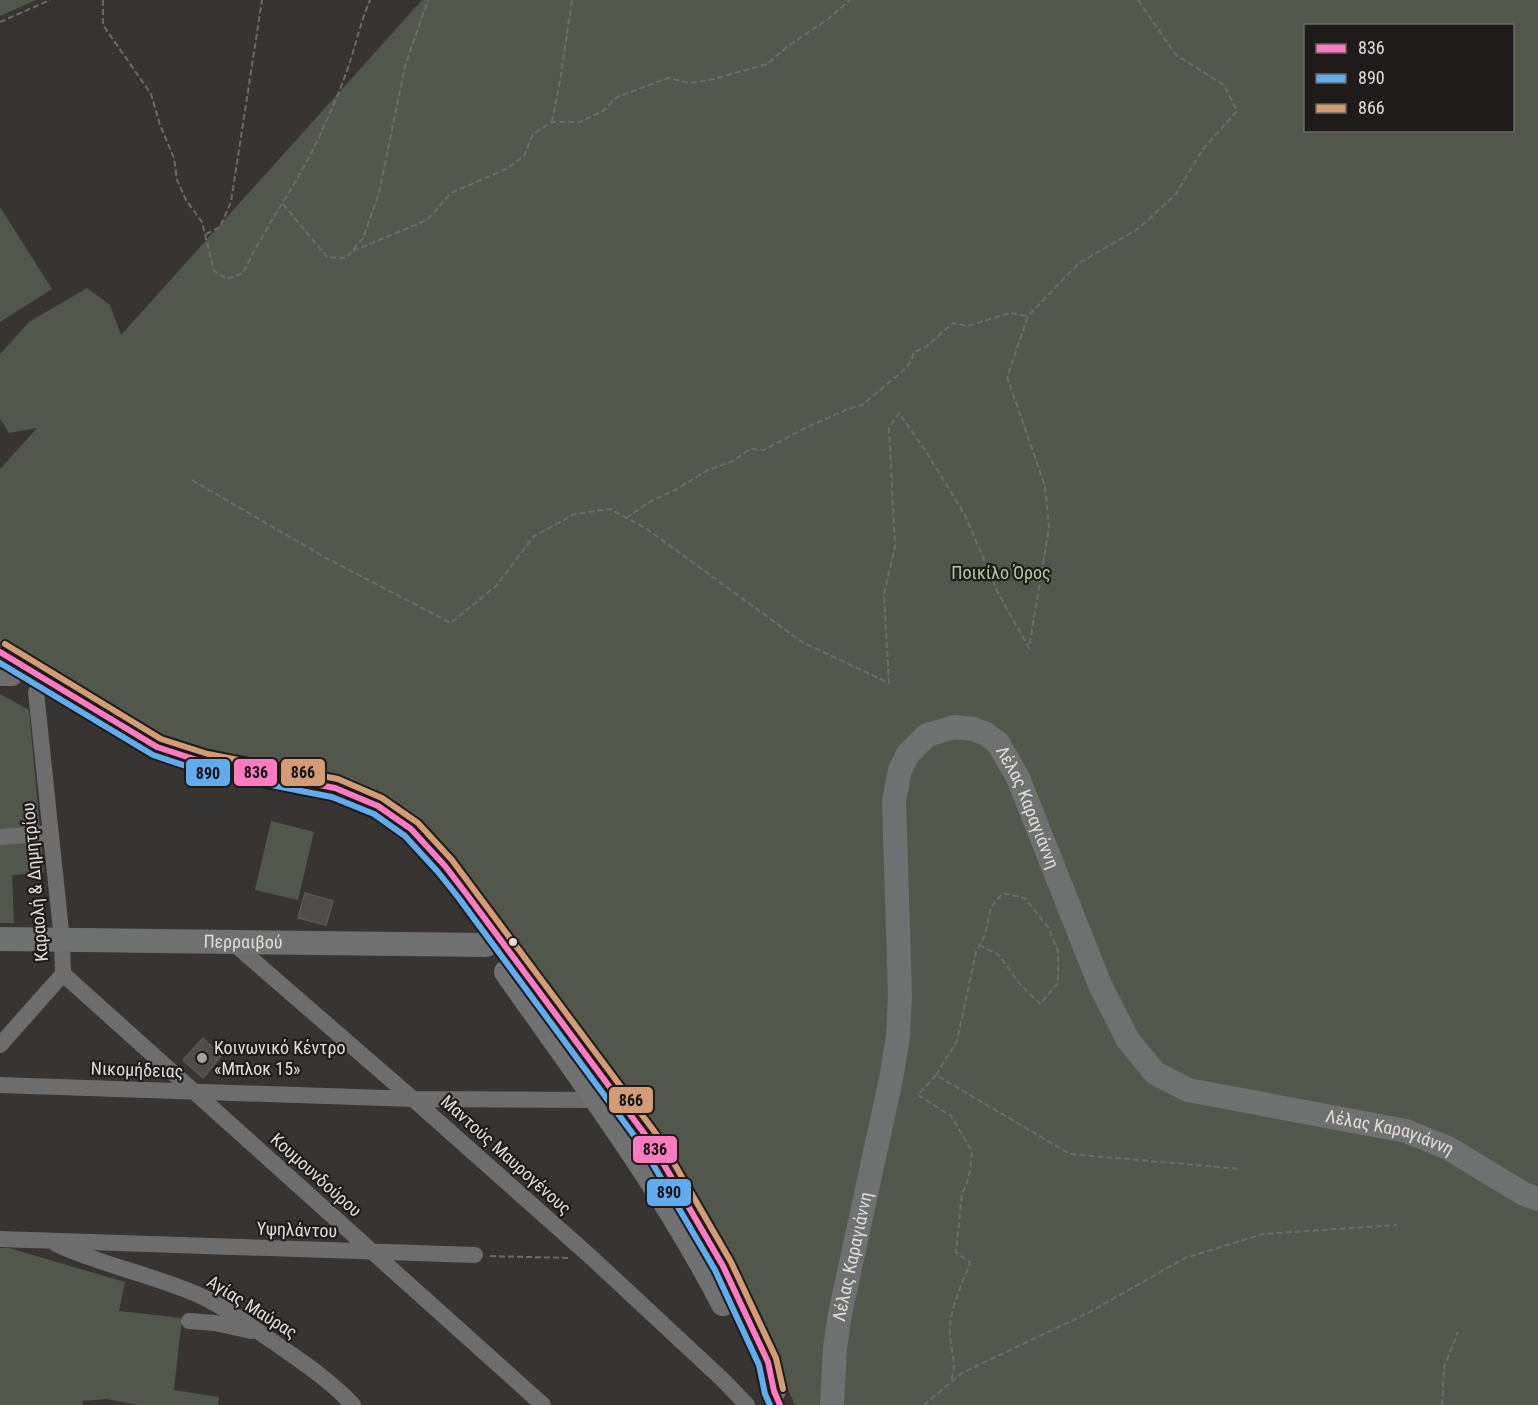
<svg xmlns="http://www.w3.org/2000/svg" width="1538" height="1405" viewBox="0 0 1538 1405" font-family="'Roboto Condensed',sans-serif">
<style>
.green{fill:#51584b;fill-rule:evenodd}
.building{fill:#4f4c4a;stroke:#5a5756;stroke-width:1.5}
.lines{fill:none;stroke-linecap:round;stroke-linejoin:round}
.path{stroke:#6e6b6c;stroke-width:2;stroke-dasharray:6 3;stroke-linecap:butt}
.street{stroke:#6e6d6e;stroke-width:16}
.secondary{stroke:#6f7070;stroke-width:24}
.bus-1-casing{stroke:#1e1b1a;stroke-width:10}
.bus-2-casing{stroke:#1e1b1a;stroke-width:10}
.bus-3-casing{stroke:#1e1b1a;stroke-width:10}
.bus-1{stroke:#fe7ac1;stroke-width:6}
.bus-2{stroke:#60acee;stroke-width:6}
.bus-3{stroke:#d39c74;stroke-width:6}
.bus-dot{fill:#e2dddb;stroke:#1e1b1a;stroke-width:2}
.poi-dot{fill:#a6a2a0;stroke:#1e1b1a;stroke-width:2}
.labels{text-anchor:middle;stroke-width:4.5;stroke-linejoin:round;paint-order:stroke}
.park-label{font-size:18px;fill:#b1cd9e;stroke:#1e1b1a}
.street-label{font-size:18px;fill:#e2dddb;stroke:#1e1b1a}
.poi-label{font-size:18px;fill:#e2dddb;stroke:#1e1b1a;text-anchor:start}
.line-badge{stroke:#1e1b1a;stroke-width:2}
.pale-badge-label{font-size:16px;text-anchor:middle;font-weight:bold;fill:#111}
</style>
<rect width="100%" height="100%" fill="#383432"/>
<path class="green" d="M0,0h36l-36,16z
M422,0h1116v1405h-743l-51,-110 -330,-468 -231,-77 -183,-105v-176l37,-41 -28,5 -9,-14v-65l29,-32 58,-34 23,17 11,30zM1306,26h206v104h-206z
M0,207l52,82 -52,33z
M0,694l29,16 15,163 -32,2 2,48h-14z
M271,821l43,11 -16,68 -43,-10z
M0,1248h9l116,34 -6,29 63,7 -8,72 45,7 -1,8h-81l-30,-6 -25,2 1,4h-83z"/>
<path class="building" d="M305,893l28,8 -7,24 -28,-7z
M203,1038l18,18 -18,22 -20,-18z"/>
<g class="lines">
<path class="path" d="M103,0v25l48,69 9,31 14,33 3,22 9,20 16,22 12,49 13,8 16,-6c23,-49 56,-91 78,-140 10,-22 20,-45 28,-68 7,-22 12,-44 21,-65
M0,22l50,-22
M552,122l8,-41 12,-81
M283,204l44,53 19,1 17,-20 16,-45 26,-127 23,-66
M206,234l14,-7 11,-25 31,-202
M353,251l74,-31 24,-27 55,-24 18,-13 9,-22 19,-12h28l23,-11 14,-14 51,-19 22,5 24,-4 53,-15 21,-18 40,-27 22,-19
M192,480l134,78 125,65 46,-38 37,-49 41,-22 35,-5 37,20 155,113 87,41 -5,-89 11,-47 -6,-119 10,-15 26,37 40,65 32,76 32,57 20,-120 -4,-42 -38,-109 21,-61 51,-53 59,-34 38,-35 27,-45 34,-38 -13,-26 -48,-30 -38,-55
M626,518l25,-17 26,-12 31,-19 25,-9 17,-12 14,1 39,-21 45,-20 14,-4 36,-30 12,-12 4,-11 12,-5 27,-24 14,3 43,-13 16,3
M979,945l20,10 20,28 21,21 18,-21v-32l-10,-24 -23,-29 -22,-5 -12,14 -6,28 -9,17 -19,89 -21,34 134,79 171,15
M936,1075l-18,20 33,21 21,35 -2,20 -4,15 -4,7 -6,59 14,11c-8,22 -22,49 -20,73 1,15 8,32 0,46
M490,1256l78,2
M924,1405l38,-32 126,-60 97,-55 78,-24 134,-9
M1442,1405l2,-38 14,-35"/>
<path class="street" d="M0,678h13
M0,837l51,-4
M232,942l181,157 179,159 131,122 24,25
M63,974l480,431
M0,1045l63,-71 -1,-34 -26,-248
M0,1085l413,14 184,1
M0,1239l475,16
M56,1244c43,20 89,29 133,47 31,12 58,33 86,52 27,19 55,37 78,62
M189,1321l26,2 36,8"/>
<g class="secondary">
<path d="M0,652l157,95 49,16 129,25 43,18 33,23 34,37 20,26 91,121 96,131 71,122 45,96 6,29"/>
<path id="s1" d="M0,939l486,6"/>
<path d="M506,972c76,108 156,214 217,332"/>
<path id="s2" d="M832,1405l3,-57 5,-34 51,-235 7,-42 2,-42 -6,-194 6,-31 8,-16 19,-19 28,-8 18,2 13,5 12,9 20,35 82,207 28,55 27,33 33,17 218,41 42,17 76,46 14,5"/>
</g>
<defs>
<path id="bus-1" d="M0,652l157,95 49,16 129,25 43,18 33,23 34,37 20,26 187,252 71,122 45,96 6,29 6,14"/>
<path id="bus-2" d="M0,663l153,92 51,17 128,25 42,17 31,22 33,36 20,25 186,252 71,121 44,95 6,29 5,11"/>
<path id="bus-3" d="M5,644l156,95 47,15 130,25 44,19 36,25 34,37 20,27 188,252 71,123 45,96 7,31"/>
</defs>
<use href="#bus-1" class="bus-1-casing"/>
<use href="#bus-2" class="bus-2-casing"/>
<use href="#bus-3" class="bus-3-casing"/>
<use href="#bus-1" class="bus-1"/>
<use href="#bus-2" class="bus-2"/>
<use href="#bus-3" class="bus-3"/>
</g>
<circle class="bus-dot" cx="513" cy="942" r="5"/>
<circle class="poi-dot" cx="202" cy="1058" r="6"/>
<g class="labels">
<g class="park-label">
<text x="1001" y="579">Ποικίλο Όρος</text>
</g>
<g class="street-label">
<text dy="6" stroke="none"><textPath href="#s2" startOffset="834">Λέλας Καραγιάννη</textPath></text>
<text transform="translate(35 882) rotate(-95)" y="6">Καραολή &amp; Δημητρίου</text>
<text dy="6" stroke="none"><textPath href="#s1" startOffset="243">Περραιβού</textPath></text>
<text transform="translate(137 1070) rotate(2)" y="6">Νικομήδειας</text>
<text dy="6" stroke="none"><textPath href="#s2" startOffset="1374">Λέλας Καραγιάννη</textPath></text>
<text transform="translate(506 1155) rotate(42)" y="6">Μαντούς Μαυρογένους</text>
<text transform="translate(316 1175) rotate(42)" y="6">Κουμουνδούρου</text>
<text transform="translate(297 1230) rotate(2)" y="6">Υψηλάντου</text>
<text dy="6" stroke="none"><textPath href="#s2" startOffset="150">Λέλας Καραγιάννη</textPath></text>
<text transform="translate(252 1307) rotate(32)" y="6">Αγίας Μαύρας</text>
</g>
<g class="poi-label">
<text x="214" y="1054">Κοινωνικό Κέντρο<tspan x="214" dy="21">«Μπλοκ 15»</tspan></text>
</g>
</g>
<g class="line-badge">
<rect x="280" y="758" width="46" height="29" rx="6" fill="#d39c74"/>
<rect x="233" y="758" width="45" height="29" rx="6" fill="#fe7ac1"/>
<rect x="185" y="758" width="46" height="29" rx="6" fill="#60acee"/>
<rect x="608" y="1086" width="46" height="28" rx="6" fill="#d39c74"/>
<rect x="632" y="1135" width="46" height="29" rx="6" fill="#fe7ac1"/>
<rect x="646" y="1178" width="46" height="29" rx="6" fill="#60acee"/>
</g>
<g class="pale-badge-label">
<text x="303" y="778">866</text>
<text x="256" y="778">836</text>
<text x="208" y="779">890</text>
<text x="631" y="1106">866</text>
<text x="655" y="1155">836</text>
<text x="669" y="1198">890</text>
</g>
<rect x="1304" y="24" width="210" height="108" fill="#1e1b1a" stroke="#6c6967" stroke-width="1.5"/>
<rect x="1316" y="44" width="30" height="9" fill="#fe7ac1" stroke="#6c6967" stroke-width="1.5"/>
<text x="1358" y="54" font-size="18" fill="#e2dddb">836</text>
<rect x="1316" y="74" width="30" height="9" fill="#60acee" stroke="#6c6967" stroke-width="1.5"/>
<text x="1358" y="84" font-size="18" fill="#e2dddb">890</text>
<rect x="1316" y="104" width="30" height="9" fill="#d39c74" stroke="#6c6967" stroke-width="1.5"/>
<text x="1358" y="114" font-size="18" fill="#e2dddb">866</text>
</svg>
